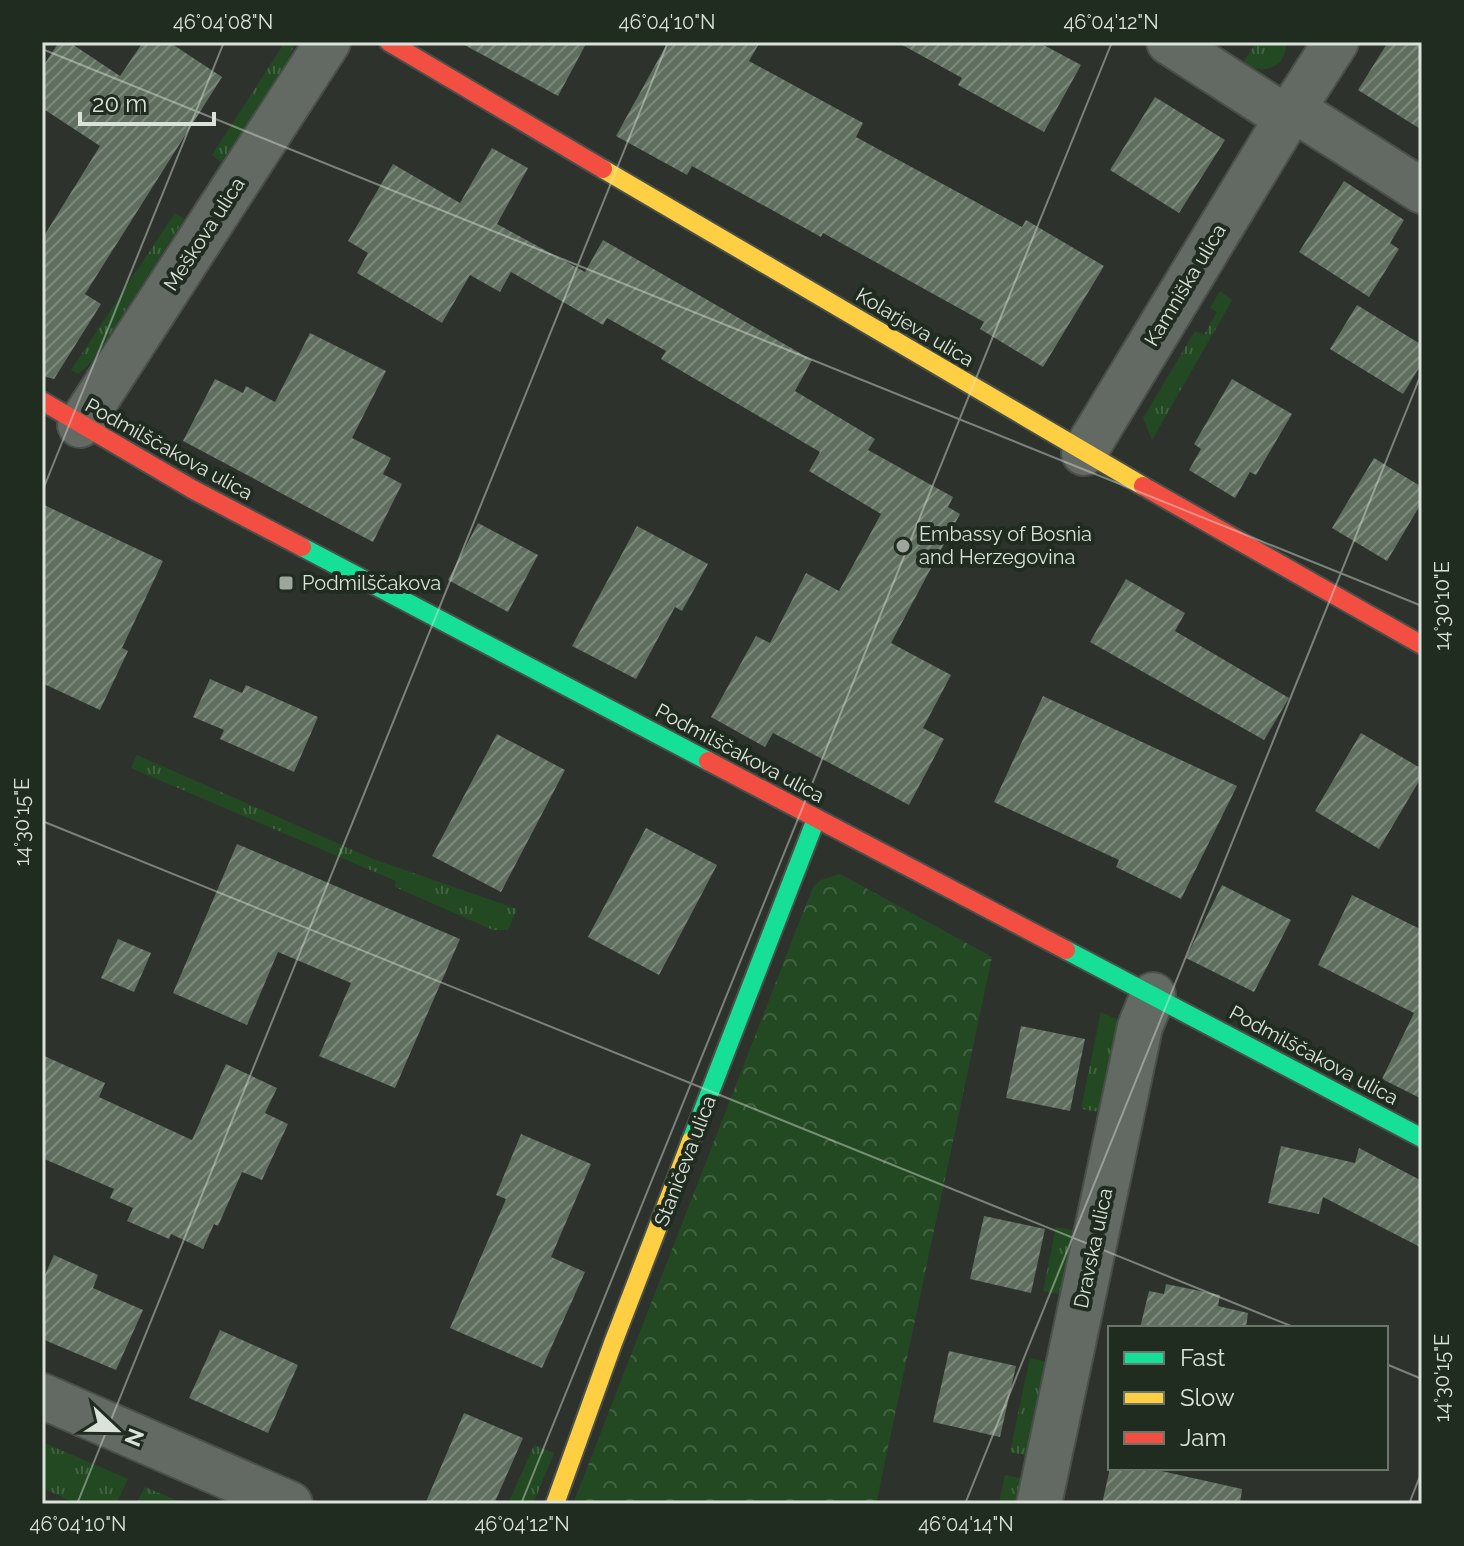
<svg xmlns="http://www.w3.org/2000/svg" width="1464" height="1546" viewBox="0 0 1464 1546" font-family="Raleway,sans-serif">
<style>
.grass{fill:url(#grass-tufts)}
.forest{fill:url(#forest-crowns)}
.building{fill:url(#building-hatch)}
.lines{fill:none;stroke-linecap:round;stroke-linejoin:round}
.street-casing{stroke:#494f49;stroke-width:48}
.fast-casing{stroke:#494f49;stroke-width:22}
.slow-casing{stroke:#494f49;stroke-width:22}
.jam-casing{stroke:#494f49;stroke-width:22}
.street{stroke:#636963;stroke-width:44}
.fast{stroke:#16e098;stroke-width:18}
.slow{stroke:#ffcf43;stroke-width:18}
.jam{stroke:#f24e42;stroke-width:18}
.ticks{fill:none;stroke:#dbe2da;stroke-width:2;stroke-opacity:0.45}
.poi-dot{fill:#9ea59d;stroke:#202c20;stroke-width:3}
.labels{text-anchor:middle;stroke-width:8;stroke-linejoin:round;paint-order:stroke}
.street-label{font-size:20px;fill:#dbe2da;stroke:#202c20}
.poi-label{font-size:20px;fill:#dbe2da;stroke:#202c20;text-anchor:start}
.neatline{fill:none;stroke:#dbe2da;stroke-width:3}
.ticks-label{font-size:20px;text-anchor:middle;fill:#dbe2da}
</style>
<defs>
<pattern id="grass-tufts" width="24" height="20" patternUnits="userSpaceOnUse" patternTransform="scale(2)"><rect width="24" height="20" fill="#234922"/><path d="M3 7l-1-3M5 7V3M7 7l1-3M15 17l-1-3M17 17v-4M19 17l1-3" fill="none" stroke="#426342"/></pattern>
<pattern id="forest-crowns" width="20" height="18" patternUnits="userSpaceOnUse" patternTransform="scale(2)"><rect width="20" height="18" fill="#234922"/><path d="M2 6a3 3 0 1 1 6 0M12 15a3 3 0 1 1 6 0" fill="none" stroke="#426342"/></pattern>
<pattern id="building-hatch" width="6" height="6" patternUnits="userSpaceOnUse" patternTransform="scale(2)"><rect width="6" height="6" fill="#606e5f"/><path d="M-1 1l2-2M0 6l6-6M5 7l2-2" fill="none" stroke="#7e897d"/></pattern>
</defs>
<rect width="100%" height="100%" fill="#2d332c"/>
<path class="grass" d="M285,42h10l-6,18 -68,102 -9,-7z
M1256,42h30c1,26 -23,34 -43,21z
M175,213l9,6 -91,142 -15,13 -7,-4z
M1220,291l12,9 -80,140 -9,-22 52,-87 9,4 13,-23 -7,-4z
M137,755l236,104 144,50 -9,21h-15l-98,-43 1,-6 -265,-113z
M1101,1012l17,8 4,5 -16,88 -25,-4z
M1056,1227l25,5 -13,64 -25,-5z
M1030,1358l24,6 -19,93 -25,-5z
M42,1442l86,37 -12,25h-38l-36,-16z
M534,1445l20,8 -21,51h-25z
M1005,1475l25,5 -5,24h-26z
M145,1487l40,17h-49z"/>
<path class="forest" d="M840,874l152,83 -116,547h-303l240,-617 8,-7z"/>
<path class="building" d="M59,42h10l51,34 23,-34h26l53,35 -137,217 16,10 -47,75 -12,-3v-137l58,-93 -58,-38v-40z
M459,42h128l-29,54z
M668,42h92l-11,19 114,62 -7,14 166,90 4,-7 78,46 -61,101 -63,-38 4,-7 -161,-89 -2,4 -129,-71 -5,9 -71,-39z
M897,42h141l43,23 -37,67 -86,-47 4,-7z
M1388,42h34v88l-64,-40z
M1155,97l70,43 -46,73 -69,-43z
M492,148l36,20 -31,56 88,48 18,-32 209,120 -17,31 80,48 -7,11 85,47 -5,10 12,7 -69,129 60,32 -28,53 21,11 -35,66 -136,-72 -8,14 -54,-30 45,-81 14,7 36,-70 33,18 42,-77 -72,-43 11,-19 -159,-93 5,-8 -59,-33 -4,7 -92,-53 -11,20 -30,-17 -28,48 -85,-50 11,-20 -20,-12 45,-77 67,39z
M1344,181l60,39 -14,23 9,6 -30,48 -70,-45z
M1357,305l65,40v18l-19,31 -73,-45z
M310,333l76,38 -34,67 39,20 -8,16 19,10 -29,58 -190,-101 32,-62 28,14 3,-7 29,16z
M1232,379l60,35 -36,61 -6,-3 -15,26 -46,-28 12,-21 -7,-5z
M1374,458l48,29v15l-35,59 -55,-33z
M42,504l121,57 -41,87 6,3 -28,59 -58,-27z
M478,523l60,32 -30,57 -60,-32z
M637,526l71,38 -26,47 -7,-4 -39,72 -64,-33z
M1126,579l59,34 -10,18 114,67 -25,42 -174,-98z
M210,679l32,14 4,-8 72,32 -24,55 -74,-33 4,-9 -31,-13z
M1043,696l194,90 -56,113 -65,-32 3,-7 -125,-58z
M1361,733l61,36v7l-43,73 -64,-38z
M497,734l68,36 -64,122 -69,-36z
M646,828l71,37 -58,110 -71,-38z
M237,844l223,95 -65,149 -76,-32 32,-73 -73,-31 -31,73 -74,-32z
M1222,885l69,35 -37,72 -68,-34z
M1352,895l70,35v169l-40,-20 32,-66 -96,-48z
M118,939l33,14 -17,39 -33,-14z
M1021,1026l64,13 -15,72 -64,-13z
M42,1055l63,28 -6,14 93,43 34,-76 51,24 -12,25 23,11 -26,56 -20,-8 -24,54 -4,-2 -11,25 -32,-15 -2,5 -42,-18 6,-13 -23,-10 4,-9 -72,-31z
M521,1134l70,30 -40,93 34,15 -43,96 -92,-40 56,-129 -10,-4z
M1281,1146l74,17 4,-15 63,33v67l-99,-51 -4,17 -51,-11z
M984,1216l61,13 -14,64 -61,-14z
M54,1255l44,20 -5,13 50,22 -27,60 -74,-31v-58z
M1166,1284l54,11 -2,11 30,7 -2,15h-106l9,-37 15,3z
M220,1330l78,35 -30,68 -79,-35z
M949,1351l67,15 -16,71 -67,-15z
M464,1413l59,25 -29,66h-69z
M1110,1468h38l94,21 -2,15h-138z"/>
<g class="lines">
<defs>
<path id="street" d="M1169,42l118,76
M1293,109l129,82
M80,425l248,-383
M1084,453l203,-335 49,-76
M42,1396l248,108
M1039,1504l101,-477 13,-32"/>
<path id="fast" d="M302,547l406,214
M1066,950l356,188
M691,1141l125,-322"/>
<path id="slow" d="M603,169l540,317
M555,1504l58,-161 78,-202"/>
<path id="jam" d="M389,42l214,127
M42,401l150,88 110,58
M1143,486l279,159
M708,761l358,189"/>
</defs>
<use href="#street" class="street-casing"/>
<use href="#fast" class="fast-casing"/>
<use href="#slow" class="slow-casing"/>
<use href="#jam" class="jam-casing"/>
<use href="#street" class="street"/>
<use href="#fast" class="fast"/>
<use href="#slow" class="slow"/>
<use href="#jam" class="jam"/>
</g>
<path class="ticks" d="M42,49l1380,557M42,492l182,-450M42,821l1254,507M1386,1364l36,15M77,1504l591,-1462M521,1504l591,-1462M965,1504l457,-1132M1409,1504l13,-33"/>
<g class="poi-dot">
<circle cx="903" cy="546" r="8"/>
<rect x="278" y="575" width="16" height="16" rx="4"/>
</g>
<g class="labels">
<g class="street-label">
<text transform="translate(204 234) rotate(-57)" y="7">Meškova ulica</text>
<text transform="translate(1185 285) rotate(-59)" y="7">Kamniška ulica</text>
<text transform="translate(915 327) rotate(31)" y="7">Kolarjeva ulica</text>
<text transform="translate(169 449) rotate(29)" y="7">Podmilščakova ulica</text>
<text transform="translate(740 753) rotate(28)" y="7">Podmilščakova ulica</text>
<text transform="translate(1314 1055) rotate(28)" y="7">Podmilščakova ulica</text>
<text transform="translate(685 1161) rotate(-69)" y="7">Staničeva ulica</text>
<text transform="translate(1093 1248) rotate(-78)" y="7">Dravska ulica</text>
</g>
<g class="poi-label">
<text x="919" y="541">Embassy of Bosnia<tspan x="919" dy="23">and Herzegovina</tspan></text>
<text x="302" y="590">Podmilščakova</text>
</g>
</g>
<rect width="1464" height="1546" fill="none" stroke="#202c20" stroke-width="88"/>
<rect x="1108" y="1326" width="280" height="144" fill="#202c20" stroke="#6b756a" stroke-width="2"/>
<rect x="1124" y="1352" width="40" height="12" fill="#16e098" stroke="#6b756a" stroke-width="2"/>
<text x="1180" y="1366" font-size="24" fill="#dbe2da">Fast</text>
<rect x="1124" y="1392" width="40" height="12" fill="#ffcf43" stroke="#6b756a" stroke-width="2"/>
<text x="1180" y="1406" font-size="24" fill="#dbe2da">Slow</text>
<rect x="1124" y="1432" width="40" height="12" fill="#f24e42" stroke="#6b756a" stroke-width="2"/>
<text x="1180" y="1446" font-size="24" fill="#dbe2da">Jam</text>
<g transform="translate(116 1430) rotate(112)" stroke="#202c20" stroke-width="6" paint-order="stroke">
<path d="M0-6L14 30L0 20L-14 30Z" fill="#dbe2da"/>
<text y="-12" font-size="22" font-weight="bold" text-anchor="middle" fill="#dbe2da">N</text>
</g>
<path d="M80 112v12h134v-12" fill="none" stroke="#dbe2da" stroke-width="4"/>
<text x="92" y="112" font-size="24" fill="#dbe2da" stroke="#202c20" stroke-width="6" paint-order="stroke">20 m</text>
<rect x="44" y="44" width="1376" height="1458" class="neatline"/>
<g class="ticks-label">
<text x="223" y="29">46°04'08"N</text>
<text x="667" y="29">46°04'10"N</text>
<text x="1111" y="29">46°04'12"N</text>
<text transform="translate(1442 606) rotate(-90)" y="7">14°30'10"E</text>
<text transform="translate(22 822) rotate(-90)" y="7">14°30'15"E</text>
<text transform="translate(1442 1378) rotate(-90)" y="7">14°30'15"E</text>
<text x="78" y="1531">46°04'10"N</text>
<text x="522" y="1531">46°04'12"N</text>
<text x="966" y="1531">46°04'14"N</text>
</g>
</svg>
